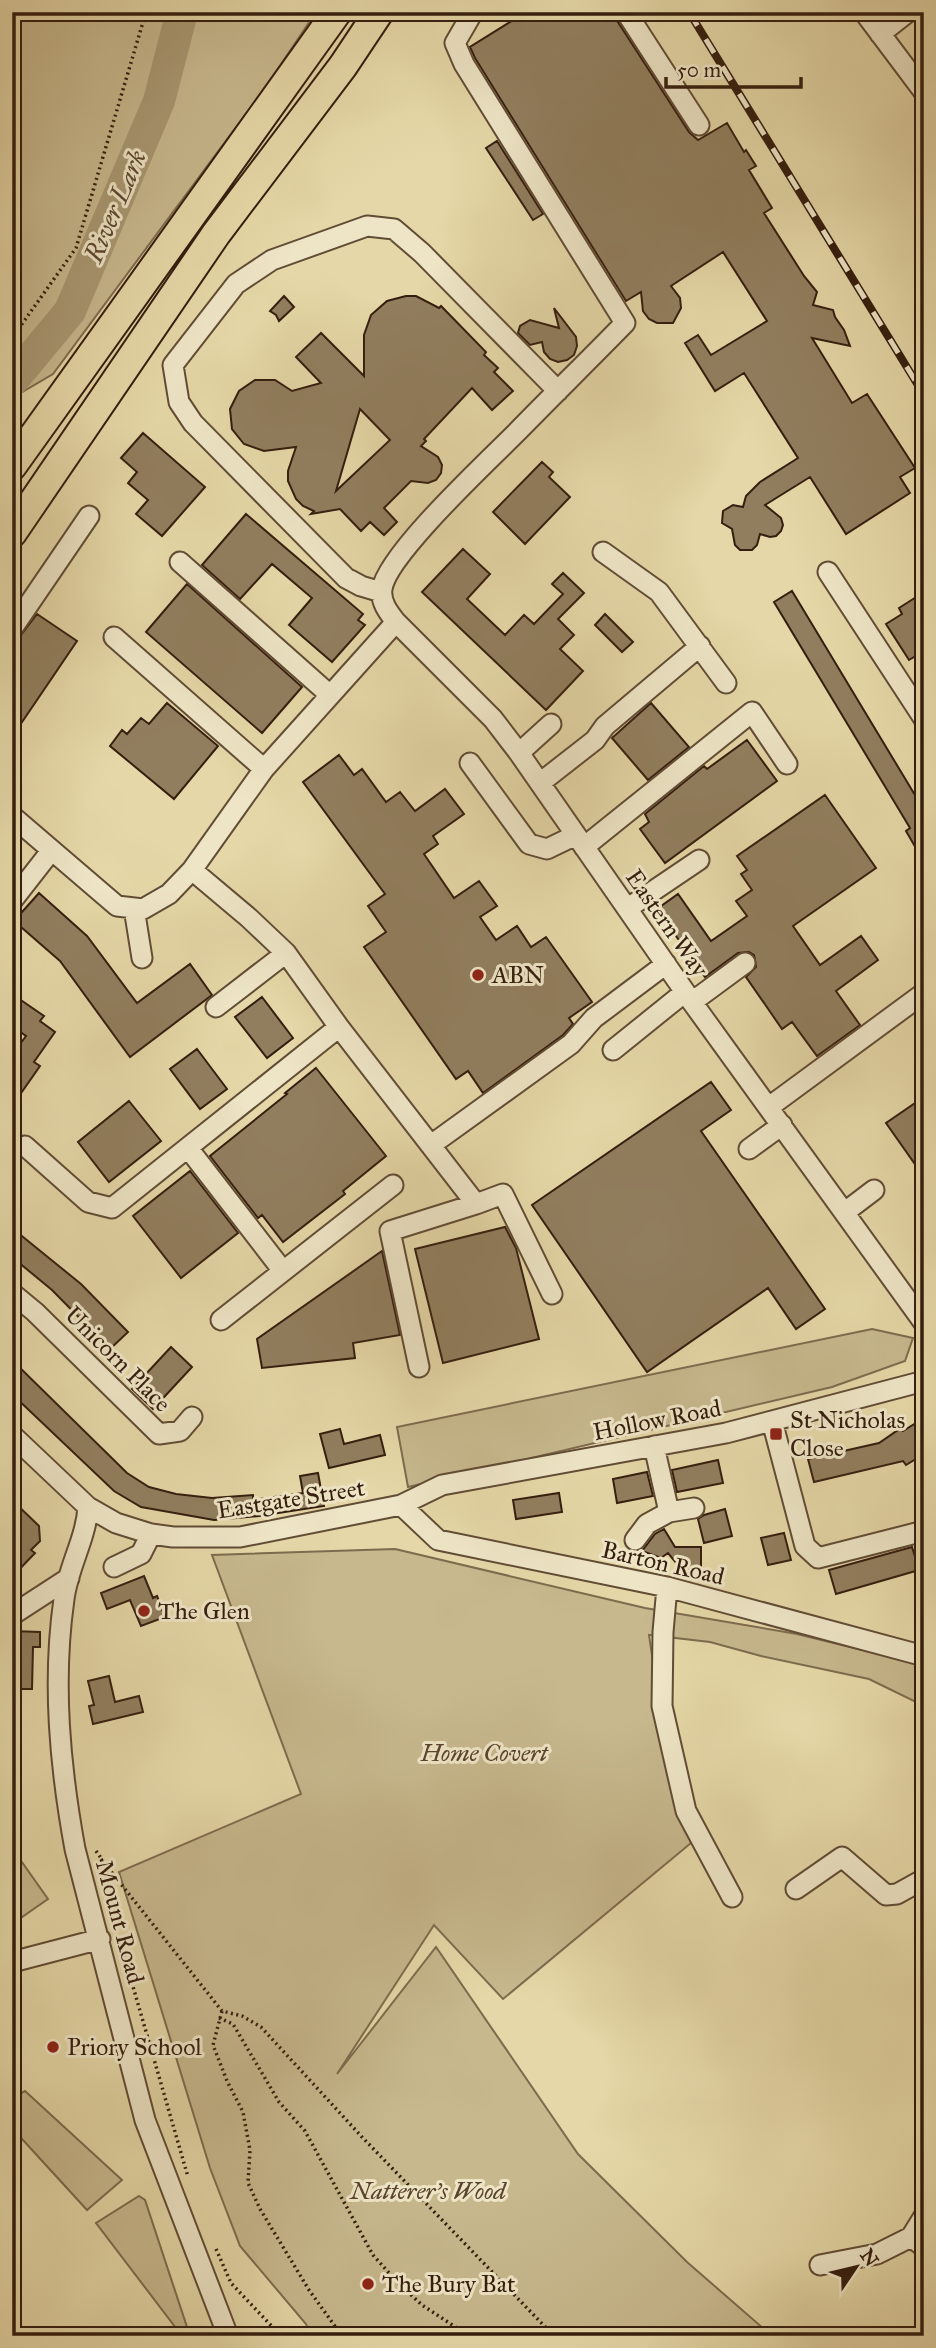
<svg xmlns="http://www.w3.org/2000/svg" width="936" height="2348" viewBox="0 0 936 2348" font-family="'IM FELL Great Primer',serif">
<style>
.green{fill:#c7b88d;stroke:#7e6b4e;stroke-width:2}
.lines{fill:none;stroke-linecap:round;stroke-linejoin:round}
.river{stroke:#a99873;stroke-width:32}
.building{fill:#917e5e;stroke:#351e0f;stroke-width:2;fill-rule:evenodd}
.minor-casing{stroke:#614c35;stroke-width:23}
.highway-casing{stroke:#351e0f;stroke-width:32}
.path{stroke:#351e0f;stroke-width:3.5;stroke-dasharray:2 3.5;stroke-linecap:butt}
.minor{stroke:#eee5c6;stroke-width:19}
.highway{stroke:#e5d7a7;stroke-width:28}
.rail-casing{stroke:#351e0f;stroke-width:8}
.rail{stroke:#eee5c6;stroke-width:5;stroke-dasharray:16;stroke-linecap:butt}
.poi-dot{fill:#8f2418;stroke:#eee5c6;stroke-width:2.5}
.labels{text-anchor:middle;stroke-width:6;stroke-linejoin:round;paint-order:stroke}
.street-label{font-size:24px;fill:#351e0f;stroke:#eee5c6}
.poi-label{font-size:24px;fill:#351e0f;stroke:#eee5c6;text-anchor:start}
.park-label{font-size:24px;font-style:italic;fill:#5a442e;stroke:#eee5c6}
.water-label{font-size:26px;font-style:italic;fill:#5e4932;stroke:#eee5c6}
</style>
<rect width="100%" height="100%" fill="#e5d7a7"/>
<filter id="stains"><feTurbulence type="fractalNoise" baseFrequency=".00286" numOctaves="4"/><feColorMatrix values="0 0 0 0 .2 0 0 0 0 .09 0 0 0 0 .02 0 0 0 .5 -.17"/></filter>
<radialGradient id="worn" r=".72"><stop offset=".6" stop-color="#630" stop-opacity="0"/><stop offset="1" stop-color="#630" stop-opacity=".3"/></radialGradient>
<path class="green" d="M12,12h304l-51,76 -212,286 -41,24z
M872,1329l41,9 -8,23 -73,26 -424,100 -11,-60z
M395,1549l250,59 152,26 127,31v41l-55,-27 -108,-23 -51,-14 -61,-7 23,159 19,49 -188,156 -69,-74 -97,149 99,-127 142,207 109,108 85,74h-461l-5,-12 -66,-78 -30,-78 -91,-296 182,-78 -89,-239z
M12,1848l36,51 -36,25z
M25,2091l97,89 -35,30 -75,-82v-30z
M139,2196l6,4 45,136h-8l-86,-113z"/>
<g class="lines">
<path class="river" d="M12,381l58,-70 89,-210 23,-89"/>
</g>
<path class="building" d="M526,12h88l2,7 73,113 9,8 29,-17 17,29 2,-2 10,16 -7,4 23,38 -8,5 40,63 13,16 -4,13 20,5 2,7 9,13 6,16 -38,-8 40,65 15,-9 48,74 -15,9 10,16 -64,41 -36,-57 -45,28 16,13 2,7 -2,6 -5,5 -6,1 -10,-3 -3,11 -5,5h-12l-5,-5 -3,-16 -10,-6 1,-12 10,-6 10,2 3,-11 14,-14 38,-24 -54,-85 -29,18 -30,-48 13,-8 13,20 56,-34 -44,-69 -52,34 9,12 1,10 -8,15h-16l-8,-4 -6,-8 -2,-19 -15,9 -151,-243 -5,-11z
M497,141l46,73 -10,6 -47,-72z
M284,296l10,11 -15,14 -3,-6 -6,-4z
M406,296h10l23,12 2,-2 45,46 -2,3 14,13 -4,4 19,19 -21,19 -20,-22 -48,51 2,2 -5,5 17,11 4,8 -1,8 -5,7 -8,3 -17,-2 -27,27 13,14 -13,13 -14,-13 -9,9 -21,-22 -29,5 3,-3 -11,-5 -7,-7 -8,-18v-10l8,-24 -32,4 -20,-7 -12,-15 -2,-20 9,-18 16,-11h20l17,11 29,-8 -25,-26 25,-24 43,43v-41l7,-20 16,-14zM360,409l30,31 -54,51z
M554,308l22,29 1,9 -3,9 -7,5 -9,2 -8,-3 -6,-7 -2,-10 -12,3 -12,-12 2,-7 10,-6 29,8z
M143,433l62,54 -43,49 -26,-22 12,-14 -20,-17 9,-11 -16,-14z
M542,462l11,10 -4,5 21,20 -45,47 -32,-32z
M246,514l117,100 -5,6 7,5 -33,37 -43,-37 23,-27 -40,-34 -32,35 -38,-34z
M463,549l27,25 -23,25 38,36 19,-20 10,9 29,-30 -11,-10 11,-11 21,20 -26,26 16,16 -14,14 23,22 -37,39 -124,-118z
M187,584l115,103 -40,46 -116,-101z
M792,591l132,219v52l-18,-31 4,-3 -15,-25 -121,-201z
M924,592v59l-15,9 -23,-36 16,-10 -3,-6z
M37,614l40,27 -55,81 -10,-7v-68z
M605,614l28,28 -11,10 -27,-27z
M167,703l51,43 -44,53 -64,-53 12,-16 5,4 14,-16 8,6z
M651,703l38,44 -41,33 -36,-42z
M747,740l30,41 -112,82 -25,-34 9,-7 -4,-8 59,-48 3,3z
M339,755l15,20 8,-6 24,33 14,-10 15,19 30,-22 19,25 -31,22 5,8 -14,10 30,44 25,-17 18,25 -17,11 16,23 21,-14 14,21 15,-10 46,65 -23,16 4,6 -10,11 -80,58 -15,-22 -12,8 -92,-132 22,-15 -18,-26 17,-12 -82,-112z
M825,795l51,73 -83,58 27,39 41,-29 17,24 -42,31 24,34 -43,31 -25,-34 -10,7 -36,-52 10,-10 -2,-12 -5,-3 -11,1 -33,24 -48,-68 21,-15 33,47 36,-25 -11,-15 16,-11 -11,-16 6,-4 -10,-14z
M39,893l48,43 50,67 53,-39 22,31 -82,62 -70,-96 -46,-40z
M12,994l32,22 -4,5 15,11 -21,30 6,4 -28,40v-51l14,-19 -14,-10z
M262,997l31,41 -26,20 -32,-41z
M197,1049l30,40 -27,20 -30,-40z
M316,1068l70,88 -43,35 2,3 -62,48 -21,-27 -4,3 -48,-62 77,-62 -2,-1z
M711,1082l20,28 -30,21 124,178 -29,20 -28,-41 -121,84 -115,-167z
M924,1097v80l-38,-54z
M129,1101l32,40 -52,41 -31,-40z
M190,1171l48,62 -57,45 -48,-62z
M505,1227l11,21 23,91 -96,24 -28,-114z
M12,1228l69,56 47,48 -18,17 -58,-59 -40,-33z
M382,1251l18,84 -47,8 2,15 -93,10 -5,-29z
M171,1347l21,20 -39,42 -21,-20z
M12,1360l115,113 22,14 27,7 36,4 41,-3v5l50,-7 -3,-17 18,-3 6,33 -65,10 -45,4 -73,-13 -27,-16 -102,-97z
M924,1418v36l-18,11 -3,-4 -89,21 -6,-23 71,-16 22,-15 2,3z
M340,1429l4,15 36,-9 5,20 -56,13 -9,-34z
M718,1460l5,23 -46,9 -5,-22z
M647,1472l6,24 -36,7 -4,-24z
M559,1493l3,19 -46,7 -3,-19z
M12,1500l27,26 1,15 -9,9 4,3 -23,24v-31l8,-8 -8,-8z
M725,1509l7,27 -28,7 -6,-24 6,-4z
M664,1529l11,18h26v23h-19l-14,-17 -7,5 -19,-7 13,-17z
M784,1533l7,27 -23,5 -7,-27z
M912,1547l7,23 -83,24 -7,-24z
M144,1576l9,22 4,-2 8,21 -24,9 -11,-26 -23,9 -6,-16z
M12,1631l28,1v15h-7l-1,42h-20z
M109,1676l6,26 24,-6 4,16 -50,12 -4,-18 5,-1 -6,-24z"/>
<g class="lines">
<defs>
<path id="minor" d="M473,12l-18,31 9,21 161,259c-36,37 -73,73 -109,110 -29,29 -129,122 -134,156 -2,13 7,24 14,33l97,97 26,34 173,249 232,321
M626,12l73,113
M864,12l60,80
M880,34l28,-22
M603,552l56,40 67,91
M180,562l150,133
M828,572l96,147
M381,592l-20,-6 -15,-8 -153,-155 -14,-21 -6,-37 63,-81 36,-24 95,-34 27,3 28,24 136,138
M396,622l-132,147 -72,101 57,48 37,35 53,74 137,177
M12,629l77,-113
M114,637l150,132
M519,753l32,-29
M470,763l59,81 18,5 29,-14
M540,783l55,-43 10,-14 95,-80
M12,816l105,90 26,3 26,-15 23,-24
M584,847l168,-135 35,52
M12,901l39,-50
M134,908l8,50
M628,908l71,-48
M692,1002l53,-39
M216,1007l70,-54
M613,1050l72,-58
M769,1107l155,-114
M431,1145l140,-101 23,-26 72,-54
M25,1146l63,56 24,6 227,-181
M188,1148l95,123
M749,1149l33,-24
M845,1212l29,-22
M12,1293l23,19 124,122 21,-3 12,-14
M221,1320l172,-135
M419,1367l-29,-136 86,-27 27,-10 49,100
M772,1421l33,125 13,12 106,-27
M12,1435l76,72 28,16 35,11 22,3h67l161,-32 41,-20 284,-52 198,-52
M401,1505l37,35 229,47 257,69
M88,1507c-2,32 -20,60 -24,92 -12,84 -4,168 11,250l70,271 83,216
M669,1512l25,-4
M635,1540l12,-16 22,-12 -15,-66
M114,1567l27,-13 10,-20
M667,1587l-4,45 -1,74 24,105 46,86
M12,1615l57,-37
M796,1889l46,-32 44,38 11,-1 27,-15
M12,1962l88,-23
M911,2237l13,-21
M820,2265l57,-11 34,-17 13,10"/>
<path id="highway" d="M12,466l325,-454
M12,533l204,-299 127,-168 36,-54"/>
</defs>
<use href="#minor" class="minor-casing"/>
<use href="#highway" class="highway-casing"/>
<path class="path" d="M12,338l64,-90 70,-236
M96,1851l5,7 13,60
M101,1859l121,152 20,5 19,11 101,110 192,199
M121,1945l67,232
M222,2011l-9,34 14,36 16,31 7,38 -2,33 12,26 49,81 33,46
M219,2018l14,6 46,78 26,29 68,124 25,28 24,22 47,31
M216,2249l15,34 50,53"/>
<use href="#minor" class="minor"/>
<use href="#highway" class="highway"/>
<defs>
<path id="rail" d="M689,12l235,383"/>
</defs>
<use href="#rail" class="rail-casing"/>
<use href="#rail" class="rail"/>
</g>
<g class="poi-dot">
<circle cx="478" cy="975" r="7"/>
<rect x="769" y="1427" width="14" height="14" rx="3.5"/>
<circle cx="144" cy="1611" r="7"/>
<circle cx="53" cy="2047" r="7"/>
<circle cx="368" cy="2284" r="7"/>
</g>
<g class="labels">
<g class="street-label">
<text transform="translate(667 923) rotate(55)" y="8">Eastern Way</text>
<text transform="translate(118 1359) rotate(45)" y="8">Unicorn Place</text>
<text transform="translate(657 1420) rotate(-11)" y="8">Hollow Road</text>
<text transform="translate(291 1499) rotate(-9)" y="8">Eastgate Street</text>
<text transform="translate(663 1563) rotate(13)" y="8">Barton Road</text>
<text transform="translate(120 1922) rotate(75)" y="8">Mount Road</text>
</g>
<g class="poi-label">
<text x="492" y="983">ABN</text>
<text x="790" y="1428">St Nicholas<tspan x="790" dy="28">Close</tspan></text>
<text x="158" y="1619">The Glen</text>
<text x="67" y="2055">Priory School</text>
<text x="382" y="2292">The Bury Bat</text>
</g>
<g class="park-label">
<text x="484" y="1761">Home Covert</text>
<text x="428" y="2199">Natterer's Wood</text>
</g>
<g class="water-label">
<text transform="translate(115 206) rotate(-67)" y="9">River Lark</text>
</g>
</g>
<rect width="936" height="2348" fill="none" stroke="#e5d7a7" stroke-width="42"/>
<rect x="14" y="14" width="908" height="2320" fill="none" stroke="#351e0f" stroke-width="3.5"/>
<rect x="21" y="21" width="894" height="2306" fill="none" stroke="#351e0f" stroke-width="2"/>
<g transform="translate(856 2267) rotate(55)" stroke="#eee5c6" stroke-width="5" paint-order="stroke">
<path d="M0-5L12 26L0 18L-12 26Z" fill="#351e0f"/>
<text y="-10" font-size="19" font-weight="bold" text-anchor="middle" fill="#351e0f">N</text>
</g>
<path d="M666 77v10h135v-10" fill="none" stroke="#351e0f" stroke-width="3.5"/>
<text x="677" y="77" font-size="21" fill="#351e0f" stroke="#eee5c6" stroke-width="5" paint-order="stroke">50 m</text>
<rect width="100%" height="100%" filter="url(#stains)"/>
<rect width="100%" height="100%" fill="url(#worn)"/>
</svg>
